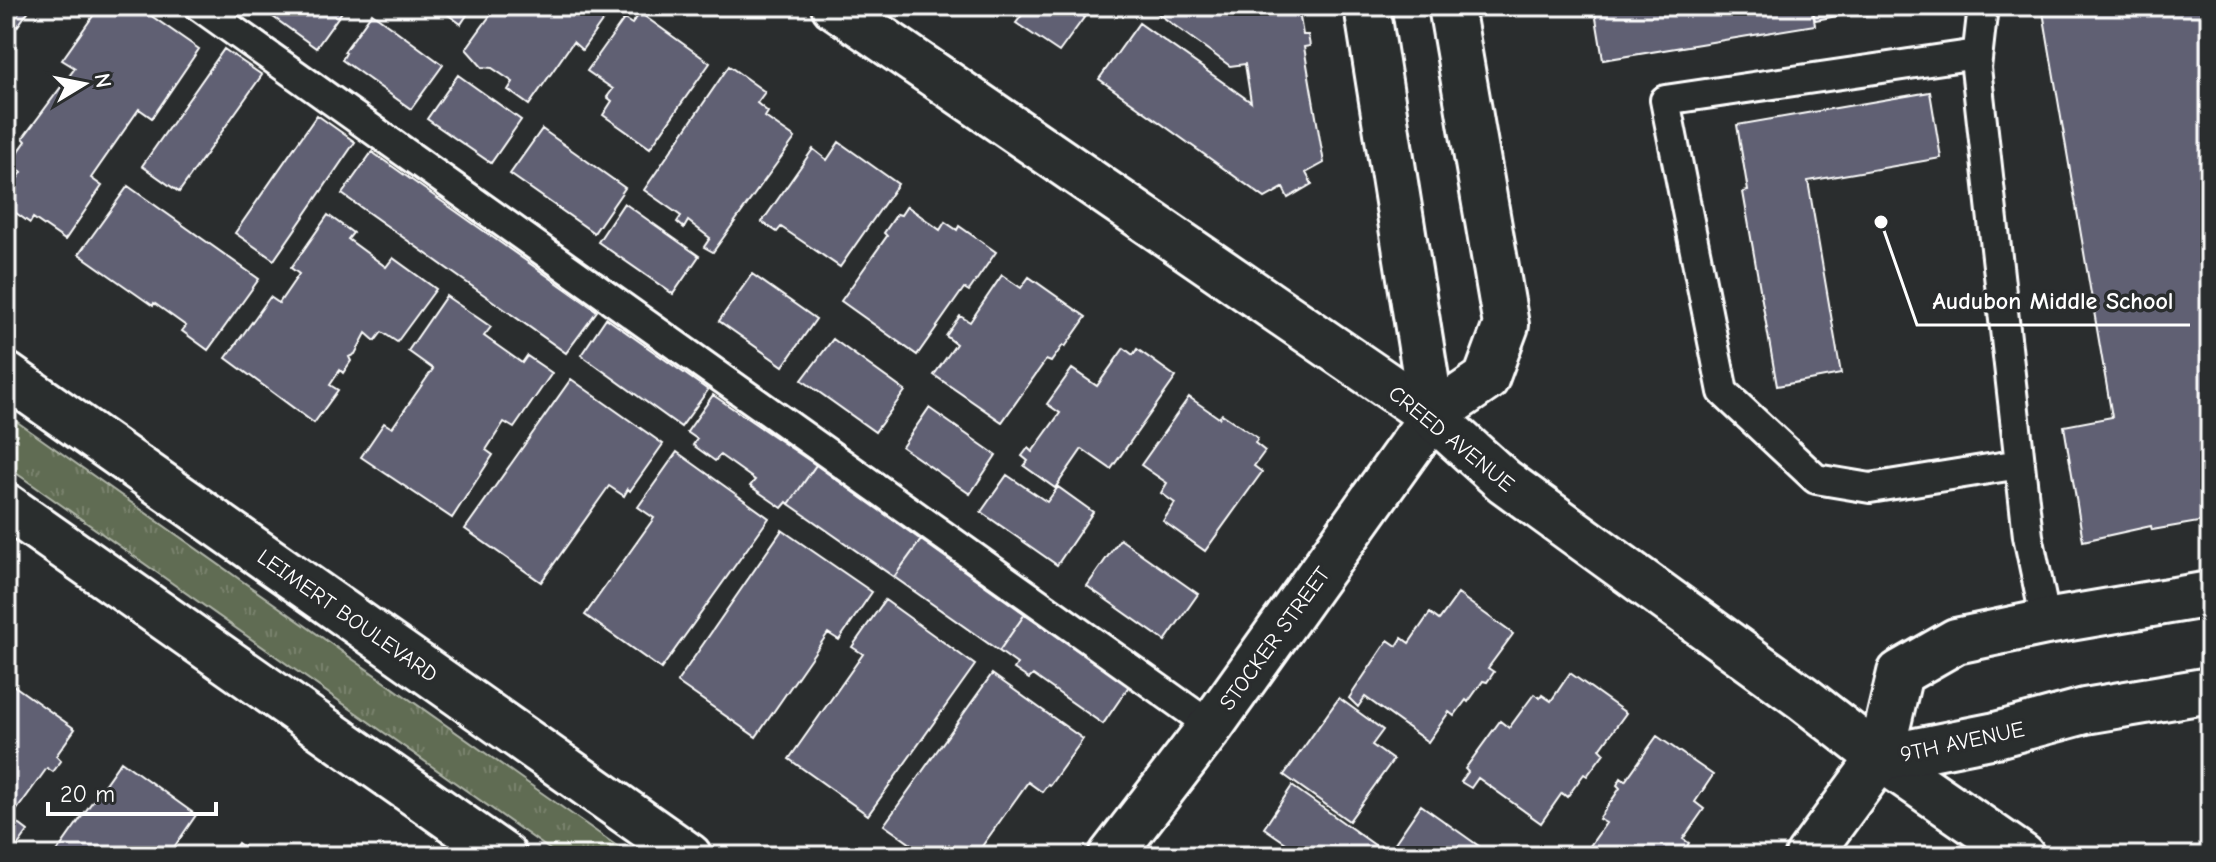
<svg xmlns="http://www.w3.org/2000/svg" width="2216" height="862" viewBox="0 0 2216 862" font-family="'Comic Neue',sans-serif">
<style>
.grass{fill:url(#grass-tufts);stroke:#b0b6a9;stroke-width:2}
.building{fill:#606173;stroke:#fff;stroke-width:2}
.lines{fill:none;stroke-linecap:round;stroke-linejoin:round}
.service-casing{stroke:#fff;stroke-width:34}
.minor-casing{stroke:#fff;stroke-width:50}
.tertiary-casing{stroke:#fff;stroke-width:50}
.primary-casing{stroke:#fff;stroke-width:50}
.service{stroke:#2a2d2e;stroke-width:28}
.minor{stroke:#2a2d2e;stroke-width:44}
.tertiary{stroke:#2a2d2e;stroke-width:44}
.primary{stroke:#2a2d2e;stroke-width:44}
.labels{text-anchor:middle;stroke-width:7;stroke-linejoin:round;paint-order:stroke}
.street-label{font-size:22px;fill:#fff;stroke:#2a2d2e}
.leader{fill:none;stroke:#fff;stroke-width:3}
.callout-dot{fill:#fff;stroke:#2a2d2e;stroke-width:3}
.callout-label{font-size:24px;text-anchor:middle;font-weight:bold;fill:#fff;stroke:#2a2d2e;stroke-width:7;stroke-linejoin:round;paint-order:stroke}
</style>
<defs>
<pattern id="grass-tufts" width="24" height="20" patternUnits="userSpaceOnUse" patternTransform="scale(2)"><rect width="24" height="20" fill="#616c53"/><path d="M3 7l-1-3M5 7V3M7 7l1-3M15 17l-1-3M17 17v-4M19 17l1-3" fill="none" stroke="#79826d"/></pattern>
</defs>
<rect width="100%" height="100%" fill="#2a2d2e"/>
<filter id="ink" filterUnits="userSpaceOnUse"><feTurbulence type="fractalNoise" baseFrequency=".0125" numOctaves="2"/><feDisplacementMap in="SourceGraphic" scale="16" xChannelSelector="R" yChannelSelector="G"/><feConvolveMatrix kernelMatrix="1 2 1 2 8 2 1 2 1" color-interpolation-filters="sRGB"/></filter>
<g filter="url(#ink)">
<path class="grass" d="M6,414l625,442h-72l-553,-390z"/>
<path class="building" d="M6,6h26l-15,21 -9,-7 -2,2z
M100,6h37l62,43 -47,69 -13,-9 -48,69 11,8 -37,54 -32,-22 -3,5 -21,-15 4,-7 -7,-6 16,-23 -12,-8 16,-23 -3,-3 52,-70 -13,-8z
M258,6h88l-30,42z
M436,6h37l-12,18z
M497,6h108l5,4 -28,40 -9,-8 -44,63 -21,-15 5,-8 -21,-14 -10,-1 -16,-18z
M1029,6h59l3,2 -32,44 -43,-29z
M1193,6h105l5,29h5l2,11 -6,1 20,116 -18,10 6,11 -24,14 -5,-10 -18,10 -166,-119 40,-56 112,79 -6,-38 -15,2 -74,-54z
M1594,6h218l3,19 -212,35z
M1812,6h52l1,5 -50,9z
M1864,6h57l-55,9z
M2042,6h168v514l-58,10 -1,-4 -68,15 -19,-115 48,-9z
M372,13l71,52 -32,44 -69,-49 4,-7 -2,-1z
M640,13l70,50 -60,85 -47,-33 9,-14 -5,-4 6,-8 -26,-18 37,-52 8,5z
M224,49l38,26 -83,117 -37,-26z
M729,66l36,26 -8,11 11,9 -3,5 30,21 -82,114 -9,-5 6,-9 -22,-17 -4,7 -7,-6 4,-6 -37,-26z
M458,75l63,45 -30,43 -64,-44z
M1930,92l11,66 -133,23 33,193 -64,12 -34,-194 5,-1 -11,-66z
M317,115l38,27 -81,118 -39,-27z
M542,129l83,59 -31,45 -84,-59z
M839,142l59,42 -58,83 -59,-40 -4,5 -15,-10 51,-73 14,11z
M372,152l225,159 -31,42 -224,-159z
M128,186l131,93 -51,71 -26,-19 4,-5 -32,-23 -1,3 -74,-52z
M624,203l75,53 -26,38 -75,-52z
M907,206l33,24 5,-8 12,8 2,-4 37,26 -27,39 -5,-3 -47,67 -76,-54 46,-65 -3,-3 13,-19 4,1z
M328,215l25,18 -5,6 38,28 7,-9 43,31 -39,53 -15,-10 -7,9 -9,-8 -11,21 -6,3 2,4 -8,12 -3,-3 -10,15 8,5 -24,33 -88,-65 44,-61 9,6 20,-29 -8,-6z
M752,274l64,45 -33,47 -64,-45z
M1002,275l19,13 8,-11 57,40 -21,30 -2,-2 -12,17 -5,-2 -44,62 -68,-47 22,-31 -10,-8 14,-20 10,6z
M446,296l45,31 -7,9 38,27 5,-7 25,17 -38,55 -10,-6 -18,28 7,5 -41,63 -91,-61 23,-34 8,5 41,-59 -25,-18z
M606,318l102,72 -27,37 -100,-72z
M833,339l72,52 -30,41 -73,-52z
M1124,348l9,7 4,-6 39,28 -65,92 -29,-20 -27,39 -31,-22 4,-5 -6,-5 6,-8 4,4 28,-39 -13,-9 25,-35 25,17z
M571,379l92,65 -33,47 -2,-2 -4,7 -15,-10 -68,96 -76,-53z
M713,395l103,70 -27,39 -2,-2 -5,6 -32,-22 5,-6 -35,-25 -5,6 -22,-16 4,-6 -10,-7z
M1189,397l30,21 3,-4 36,24 -3,5 10,8 -11,15 8,6 -57,79 -42,-30 12,-18 -14,-10 6,-10 -26,-18z
M929,408l67,47 -26,39 -68,-47z
M677,452l92,66 -108,151 -76,-54 69,-97 -16,-11z
M816,465l105,75 -27,37 -105,-73z
M1007,475l40,27 11,-15 35,25 -36,53 -76,-53z
M782,530l90,62 -33,48 -11,-7 -72,104 -79,-55z
M1120,539l78,55 -33,47 -78,-55z
M921,540l104,74 -26,37 -105,-74z
M1458,594l55,40 -25,34 6,4 -7,10 -4,-1 -15,21 -2,-2 -12,16 -5,-4 -21,30 -63,-45 -7,10 -9,-9 39,-58 9,6 5,-8 7,5 21,-30 9,7z
M885,600l90,65 -107,150 -79,-56 74,-105 -11,-7z
M1025,614l104,72 -26,38 -70,-49 -4,4 -15,-10 3,-5 -18,-13z
M1570,673l56,40 -26,36 4,4 -17,23 -3,-2 -17,23 -5,-4 -21,30 -63,-45 -7,10 -10,-6 7,-10 -3,-3 35,-48 9,7 25,-34 6,4 2,-3 9,6z
M992,674l91,65 -33,46 -2,-1 -6,8 -14,-10 -53,74h-47l-44,-31z
M6,680l69,49 -19,27 5,5 -8,11 -6,-4 -36,50 17,13 -18,25h-4z
M1339,698l44,32 -11,15 21,15 -44,61 -65,-46z
M1657,736l56,39 -18,27 9,7 -21,30 6,4 -5,8 8,5h-103l-4,-3 21,-30 -7,-4 21,-31 -3,-3 4,-7 4,3z
M121,761l75,54 -28,41h-114z
M1292,786l87,62 -5,8h-69l-41,-28z
M1421,805l72,51h-101l-4,-3z
M238,843l18,13h-27z"/>
<g class="lines">
<defs>
<path id="service" d="M199,6l1012,720
M1983,6l-7,62 52,468 18,86
M1977,54l-312,46 58,292 93,87 54,9 150,-24"/>
<path id="minor" d="M834,6l598,410 -221,310 -100,130
M1880,758l142,98"/>
<path id="tertiary" d="M1367,6l65,410
M1432,416l72,65 299,217 77,60
M1432,416l54,-37 20,-54 -55,-319
M1880,758l116,-23 89,-24 125,-21
M1808,856l72,-98 20,-85 56,-32 90,-19 164,-28"/>
<path id="primary" d="M6,375l683,481
M6,506l498,350"/>
</defs>
<use href="#service" class="service-casing"/>
<use href="#minor" class="minor-casing"/>
<use href="#tertiary" class="tertiary-casing"/>
<use href="#primary" class="primary-casing"/>
<use href="#service" class="service"/>
<use href="#minor" class="minor"/>
<use href="#tertiary" class="tertiary"/>
<use href="#primary" class="primary"/>
</g>
</g>
<g class="labels">
<g class="street-label">
<text transform="translate(1452 438) rotate(39)" y="8">CREED AVENUE</text>
<text transform="translate(348 615) rotate(35)" y="8">LEIMERT BOULEVARD</text>
<text transform="translate(1274 638) rotate(-54)" y="8">STOCKER STREET</text>
<text transform="translate(1962 741) rotate(-12)" y="8">9TH AVENUE</text>
</g>
</g>
<path class="leader" d="M1881 222L1917 325H2190"/>
<circle class="callout-dot" cx="1881" cy="222" r="8"/>
<g class="callout-label">
<text x="2053" y="309">Audubon Middle School</text>
</g>
<rect width="2216" height="862" fill="none" stroke="#2a2d2e" stroke-width="32"/>
<rect x="16" y="16" width="2184" height="830" fill="none" stroke="#fff" stroke-width="3" filter="url(#ink)"/>
<g transform="translate(84 84) rotate(80)" stroke="#2a2d2e" stroke-width="6" paint-order="stroke">
<path d="M0-6L14 30L0 20L-14 30Z" fill="#ffffff"/>
<text y="-12" font-size="22" font-weight="bold" text-anchor="middle" fill="#ffffff">N</text>
</g>
<path d="M48 802v12h168v-12" fill="none" stroke="#ffffff" stroke-width="4"/>
<text x="60" y="802" font-size="24" fill="#ffffff" stroke="#2a2d2e" stroke-width="6" paint-order="stroke">20 m</text>
</svg>
